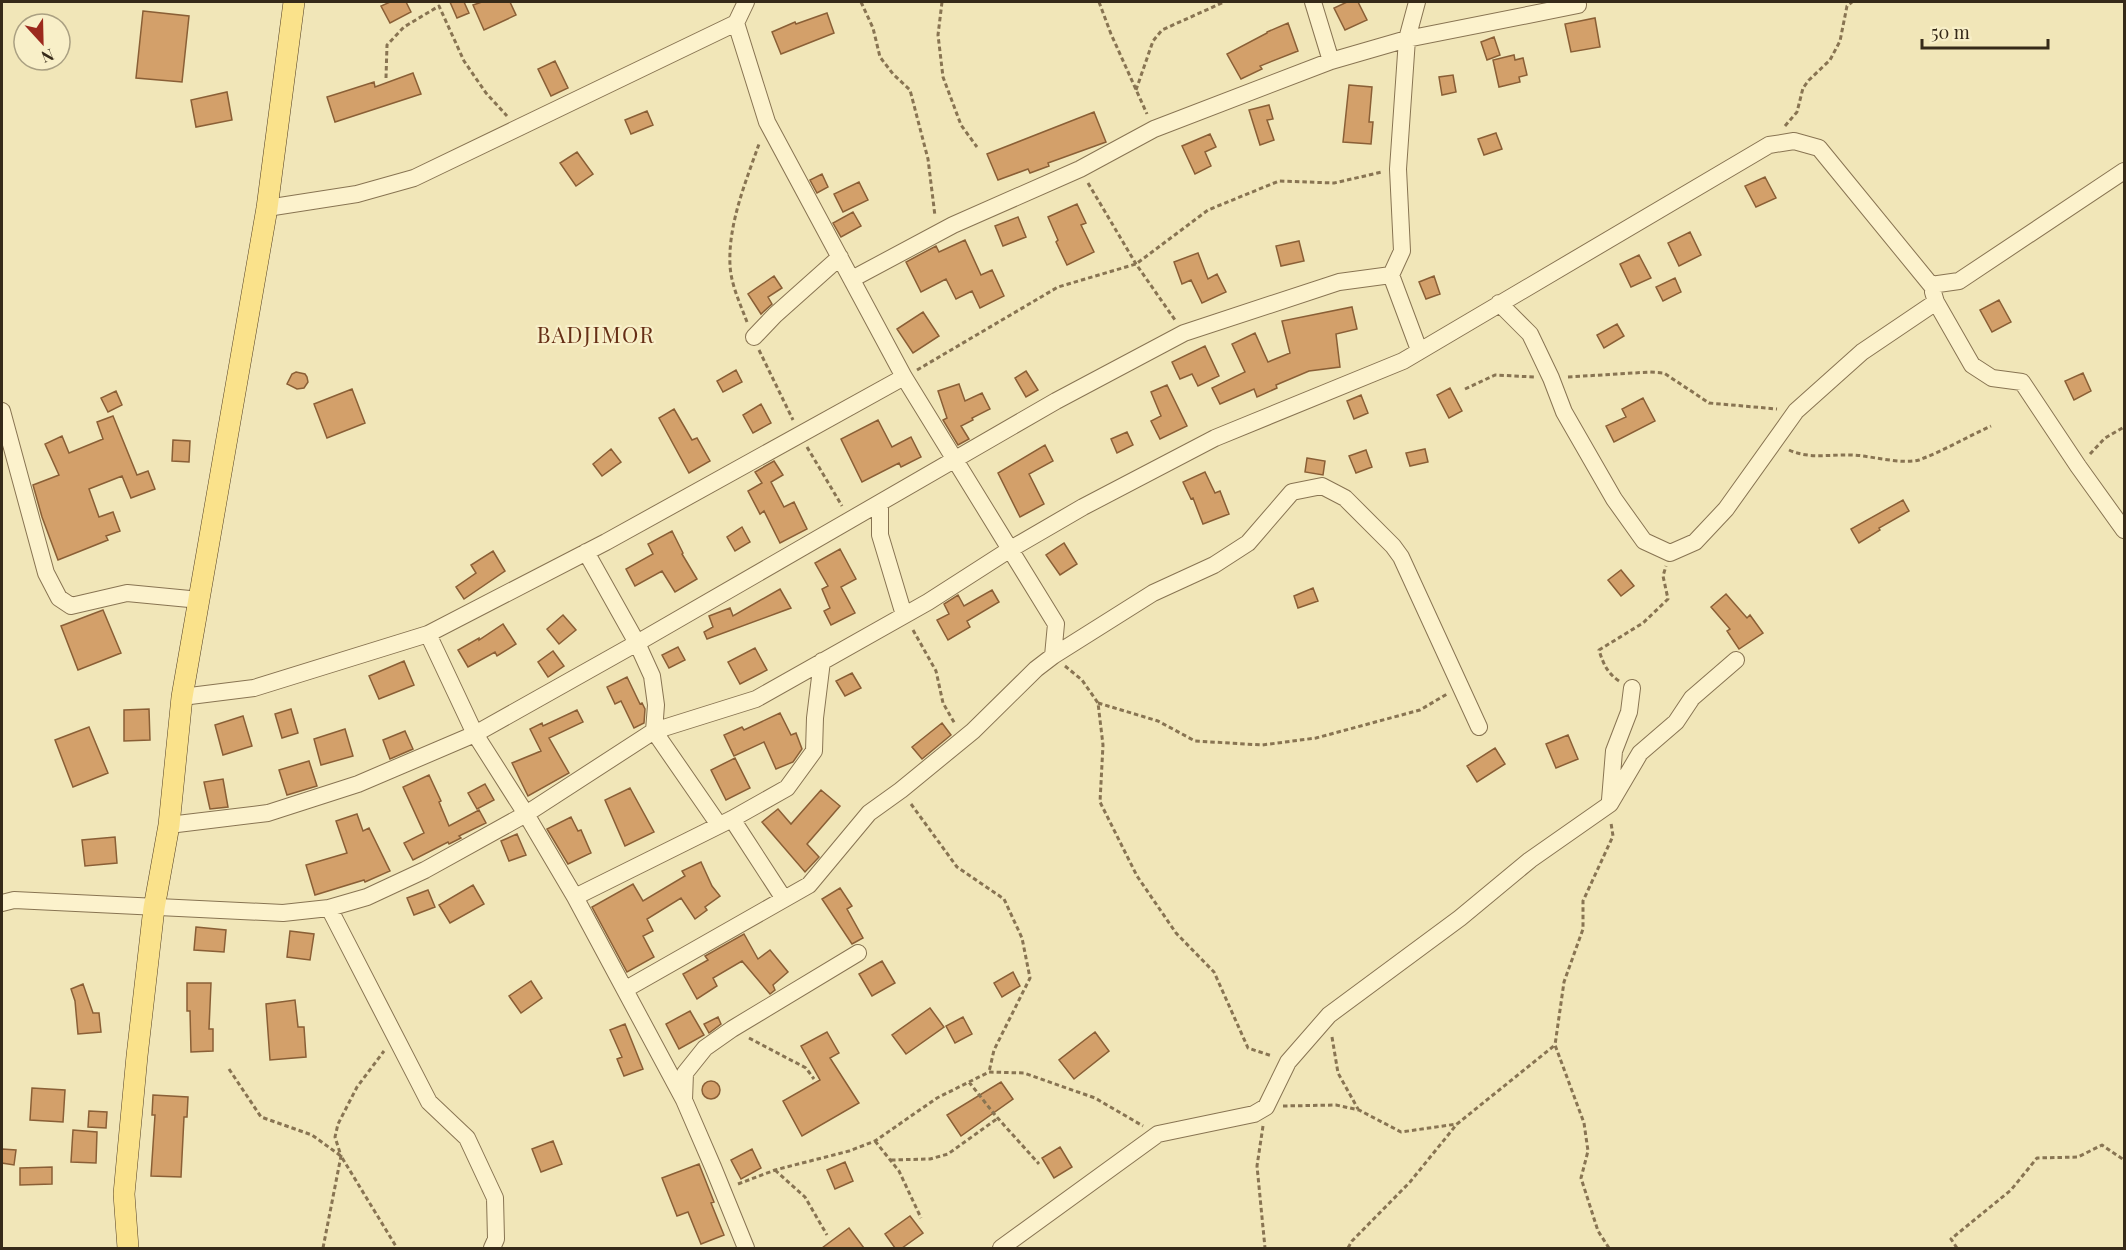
<svg xmlns="http://www.w3.org/2000/svg" width="2126" height="1250" viewBox="0 0 2126 1250" font-family="'Playfair Display',serif">
<style>
.building{fill:#d3a06a;stroke:#8a5f36;stroke-width:1.5}
.lines{fill:none;stroke-linecap:round;stroke-linejoin:round}
.minor-casing{stroke:#887452;stroke-width:18}
.major-casing{stroke:#554127;stroke-width:22}
.path{stroke:#887452;stroke-width:3;stroke-dasharray:4.5 3;stroke-linecap:butt}
.minor{stroke:#fcf2cc;stroke-width:16}
.major{stroke:#fae28b;stroke-width:21}
.labels{text-anchor:middle;stroke-width:4.5;stroke-linejoin:round;paint-order:stroke}
.quarter-label{font-size:22px;letter-spacing:1.5px;fill:#662e15;stroke:#f8efc8}
</style>
<rect width="100%" height="100%" fill="#f1e6b8"/>
<path class="building" d="M390,2h16l5,10 -21,11 -9,-17z
M450,2h14l5,11 -12,5z
M482,2h28l6,13 -32,15 -11,-25z
M1347,2h11l9,18 -22,10 -11,-22z
M143,11l46,5 -7,66 -46,-4z
M827,13l7,20 -53,21 -9,-22 23,-10 1,2z
M1595,18l5,29 -29,5 -6,-28z
M1288,23l10,28 -38,15 2,3 -21,10 -14,-25 40,-21v-1z
M1494,37l6,18 -13,5 -6,-18z
M1514,55l1,5 8,-2 4,17 -8,2 1,5 -21,5 -6,-27z
M555,61l13,27 -17,8 -13,-27z
M413,73l8,21 -86,28 -8,-25 47,-15 1,5z
M1453,75l3,17 -14,3 -3,-18z
M1349,85l23,2 -3,35h4l-2,22 -28,-2z
M227,92l5,28 -36,7 -5,-27z
M1269,105l4,14 -6,1 7,20 -14,5 -11,-35z
M647,111l6,14 -22,9 -6,-14z
M1094,112l12,30 -58,21 1,3 -19,7 -2,-4 -30,11 -11,-26z
M1496,133l6,16 -18,6 -6,-16z
M1210,134l6,13 -11,5 6,14 -16,8 -13,-28z
M577,152l16,22 -17,12 -16,-23z
M822,174l6,13 -11,6 -7,-13z
M1765,177l11,21 -20,9 -11,-21z
M859,182l9,18 -25,12 -9,-18z
M1077,204l9,19 -5,2 13,27 -27,13 -11,-23 2,-2 -10,-23z
M853,212l8,14 -20,11 -8,-14z
M1018,217l8,20 -23,9 -8,-20z
M1690,232l11,23 -22,11 -11,-23z
M965,240l16,35 11,-5 12,26 -24,12 -8,-17 -16,8 -10,-20 -25,13 -15,-30 30,-16 3,6z
M1299,241l5,20 -23,5 -5,-20z
M1198,253l10,26 9,-5 9,18 -24,11 -11,-23 -9,4 -8,-22z
M1639,255l12,23 -20,9 -11,-23z
M774,276l8,12 -14,9 4,7 -11,10 -13,-20z
M1434,276l6,18 -14,5 -7,-17z
M1675,278l6,14 -18,9 -7,-14z
M1999,300l12,22 -19,10 -12,-22z
M1352,307l5,22 -21,5 4,33 -31,4 -33,14 1,3 -20,9 -3,-8 -34,15 -8,-16 33,-16 -13,-28 23,-11 13,29 22,-9 -8,-32z
M923,312l16,24 -26,17 -16,-24z
M1617,324l7,12 -20,12 -7,-13z
M1205,346l14,30 -21,10 -6,-12 -12,5 -8,-17z
M736,370l6,12 -19,10 -6,-11z
M1026,371l12,19 -12,7 -11,-19z
M296,372l9,2 2,3 1,5 -4,6 -7,1 -10,-5 5,-10z
M2083,373l8,18 -17,9 -9,-19z
M959,384l6,17 17,-8 8,16 -18,9 1,2 -12,6 8,13 -11,6 -15,-25 4,-2 -9,-27z
M1167,385l20,41 -27,13 -9,-18 10,-5 -10,-24z
M1450,388l12,23 -13,7 -12,-23z
M352,389l13,34 -38,15 -13,-34z
M116,391l6,14 -14,7 -7,-14z
M1361,395l7,18 -14,6 -7,-18z
M1643,398l12,23 -41,21 -8,-16 20,-9 -4,-8z
M761,404l10,19 -18,10 -10,-18z
M674,409l18,31 5,-2 13,23 -21,12 -30,-55z
M113,416l24,59 11,-4 7,18 -24,9 -9,-22 -33,13 10,28 14,-5 7,19 -14,5 2,4 -50,20 -16,-43 -9,-32 26,-10 -14,-31 17,-8 7,17 34,-14 -6,-17z
M878,420l14,27 19,-10 10,20 -20,10 -2,-4 -37,19 -21,-43z
M1127,432l6,13 -16,8 -6,-14z
M173,440l17,1 -1,21 -17,-1z
M1045,445l8,16 -24,13 15,30 -24,13 -22,-44z
M611,449l10,13 -19,14 -9,-12z
M1425,449l3,13 -18,4 -4,-13z
M1366,450l6,17 -16,6 -7,-17z
M1307,458l18,3 -2,14 -18,-3z
M774,461l9,14 -12,7 13,25 10,-5 13,27 -27,14 -16,-32 -4,3 -12,-23 14,-8 -7,-11z
M1205,472l10,21 5,-2 9,23 -26,10 -10,-26 -2,1 -8,-17z
M1903,500l6,11 -30,17 1,2 -21,13 -8,-14z
M742,527l8,15 -15,9 -8,-14z
M672,531l11,22 -1,1 15,25 -22,13 -13,-21 -27,15 -9,-17 27,-15 -5,-10z
M1064,543l13,21 -17,11 -14,-20z
M840,549l16,30 -15,8 14,26 -24,12 -7,-14 6,-3 -8,-19 6,-3 -13,-23z
M493,551l12,20 -41,28 -8,-12 20,-14 -5,-8z
M1621,570l13,16 -13,10 -13,-16z
M1313,588l5,13 -20,7 -4,-12z
M780,589l11,19 -84,31 -3,-7 9,-5 -4,-11 21,-8 3,8z
M992,590l7,12 -32,19 3,6 -22,13 -11,-20 12,-6 -5,-10 14,-9 6,11z
M1726,594l21,24 3,-3 13,18 -24,16 -12,-18 3,-2 -19,-22z
M103,610l18,43 -43,17 -17,-44z
M563,615l13,15 -17,14 -12,-15z
M503,624l13,20 -19,12 -2,-4 -27,15 -10,-17 21,-12v2z
M678,647l7,13 -16,8 -7,-13z
M755,648l12,22 -27,14 -12,-22z
M553,651l11,15 -16,11 -10,-15z
M404,661l10,24 -35,14 -10,-23z
M852,673l9,15 -16,8 -9,-15z
M627,677l13,27 2,-1 3,6 -1,14 -10,5 -13,-27 -6,3 -8,-17z
M149,709l1,31 -26,1v-31z
M291,709l7,24 -16,5 -7,-24z
M577,710l6,12 -34,16 20,35 -41,23 -16,-33 29,-12 -11,-22 12,-6 1,3z
M780,713l11,22 5,-2 6,16 -9,13 -17,7 -12,-27 -30,14 -10,-21 18,-8 2,3z
M243,716l9,30 -29,9 -8,-30z
M942,723l9,12 -29,24 -10,-12z
M89,727l19,46 -35,14 -18,-47z
M345,729l8,27 -32,9 -7,-26z
M405,731l8,18 -23,10 -7,-19z
M1568,735l10,24 -22,9 -10,-24z
M1495,748l10,16 -28,18 -10,-16z
M735,758l15,30 -24,12 -15,-30z
M309,761l8,25 -30,9 -8,-25z
M429,775l12,26 -2,1 10,24 30,-16 7,13 -27,13 2,2 -12,6 -1,-2 -35,18 -9,-17 20,-10 -21,-46z
M223,779l5,28 -18,2 -6,-27z
M485,784l9,16 -17,9 -9,-16z
M630,788l24,44 -29,14 -20,-46z
M821,790l19,16 -33,38 12,13 -14,15 -43,-50 16,-13 13,15z
M357,814l6,17 6,-3 21,43 -25,11 -1,-2 -49,15 -9,-30 41,-12 -11,-32z
M571,817l7,14 3,-1 10,23 -23,11 -21,-35z
M517,834l9,21 -17,6 -8,-20z
M115,837l2,26 -32,3 -3,-26z
M701,862l11,24 8,10 -15,11 2,3 -12,9 -14,-21 -34,21 6,12 -10,5 11,21 -27,15 -35,-65 41,-23 10,17 42,-25 -3,-5z
M473,885l11,19 -34,19 -11,-18z
M840,888l12,18 -5,3 16,29 -11,6 -30,-45z
M428,890l7,17 -21,8 -7,-17z
M196,927l30,3 -2,22 -30,-2z
M290,931l24,3 -4,26 -23,-3z
M744,934l14,25 12,-9 18,22 -15,13 2,5 -5,4 -28,-33 -29,17 4,8 -20,13 -14,-25 25,-14 -3,-4z
M882,961l13,22 -23,13 -13,-22z
M1013,972l7,14 -18,11 -8,-14z
M531,981l11,17 -21,15 -12,-17z
M187,983h24l-2,46h4v22l-22,1 -1,-41h-3z
M83,984l10,29h6l2,19 -23,2 -3,-33 -4,-12z
M295,1000l3,27h6l2,30 -36,3 -4,-56z
M930,1008l14,19 -38,27 -14,-19z
M690,1011l14,24 -25,14 -13,-25z
M718,1017l3,7 -12,9 -5,-9z
M963,1017l9,17 -17,9 -9,-17z
M625,1024l18,45 -19,7 -7,-17 5,-2 -12,-27z
M827,1032l12,21 -9,5 29,45 -57,33 -19,-35 37,-21 -19,-34z
M1095,1032l14,19 -35,28 -15,-19z
M702 1090a9 9 0 1 1 18 0a9 9 0 1 1-18 0Z
M1001,1082l12,17 -52,37 -14,-21z
M32,1088l33,2 -2,32 -33,-2z
M153,1095l35,2 -1,20h-3l-3,60 -30,-1 4,-61h-3z
M89,1111l18,1 -1,16 -18,-1z
M73,1130l24,2 -1,31 -25,-1z
M553,1141l9,23 -21,8 -9,-23z
M1060,1147l12,20 -18,11 -12,-20z
M2,1149l14,1 -2,15 -12,-2z
M752,1149l9,19 -20,11 -10,-19z
M845,1162l8,19 -18,8 -8,-19z
M699,1164l15,38 -3,1 13,32 -23,9 -13,-32 -11,4 -15,-38z
M52,1167v17l-32,1v-17z
M910,1216l13,17 -21,15h-7l-10,-14z
M849,1228l15,20h-42z"/>
<g class="lines">
<defs>
<path id="minor" d="M746,2l-10,21 31,99 137,255 152,247 -3,32
M1313,2l18,59
M267,208l90,-14 57,-16 322,-155
M1391,275l28,75
M852,279l101,-54 127,-56 74,-40 177,-68 76,-22 171,-34
M1933,292l3,10 36,63 20,13 30,4 56,84 46,64
M1499,303l31,31 21,44 13,34 50,87 30,42 26,12 25,-11 31,-33 70,-98 66,-59 74,-50
M754,337l21,-22 65,-58
M2,411l44,162 13,25 12,8 56,-13 73,7
M880,503v32l24,80
M586,552l51,91 15,33 4,29 -2,26 65,94
M428,634l47,100 51,80 49,83 109,203
M182,697l72,-9 174,-54 178,-92 298,-165
M1610,800l4,-49 15,-39 3,-24
M732,819l52,80
M169,825l99,-12 90,-29 117,-50 162,-91 419,-242 128,-68 155,-51 52,-7 11,-24 -4,-82 9,-130 10,-37
M575,897l157,-78 55,-31 27,-37 1,-33 7,-57
M2,903l12,-3 269,13 46,-5 38,-11 58,-27 101,-56 128,-83 102,-32 172,-97 81,-52 74,-43 132,-69 188,-77 366,-216 25,-4 25,7 112,137 28,-4 165,-110
M329,908l100,194 38,36 28,60 1,41 -4,9
M626,989l183,-104 60,-72 32,-23 72,-59 63,-62 17,-13 100,-63 61,-28 34,-22 44,-51 30,-6 23,12 48,48 8,11 78,170
M746,1248l-33,-81 -29,-67 1,-27 20,-25 27,-19 126,-76
M1001,1248l157,-114 96,-20 12,-7 22,-45 41,-47 131,-97 70,-58 80,-56 30,-51 36,-31 16,-24 44,-38"/>
<path id="major" d="M128,1248l-4,-54 13,-138 17,-148 15,-83 13,-128 85,-489 27,-206"/>
</defs>
<use href="#minor" class="minor-casing"/>
<use href="#major" class="major-casing"/>
<path class="path" d="M861,2l12,26 7,29 13,17 17,16 18,69 7,57
M942,2l-4,33 5,42 18,48 16,22
M1099,2l12,32 36,80
M386,78l1,-33 17,-18 35,-21 25,55 22,32 21,23
M1136,90l17,-49 9,-11 62,-28
M1785,126l12,-14 6,-24 6,-8 21,-20 10,-19 7,-35 5,-4
M1088,183l48,81 39,56
M747,322c-7,-19 -16,-37 -17,-57 -2,-41 16,-84 29,-121
M759,350l34,70
M917,370l141,-83 78,-23 72,-54 71,-29 55,2 48,-11
M1568,377l82,-5 14,1 45,30 68,6
M1465,389l30,-14 39,2
M807,447l35,59
M1789,450c24,11 49,2 74,6 15,2 41,8 56,4 24,-9 48,-23 72,-34
M2090,454l15,-16 19,-11
M913,630l23,41 7,32 12,21
M1065,666l17,14 16,23 5,42 -3,57 37,74 39,57 38,39 34,76 24,8
M1619,681c-12,-8 -16,-18 -20,-31l44,-27 25,-24 -5,-23 3,-10
M1098,703l60,18 37,20 67,4 54,-7 104,-28 27,-16
M911,804l46,63 47,32 18,39 8,40 -36,72 -5,22
M1332,1037l6,36 20,36
M749,1038l57,30 8,11
M229,1069l32,48 51,18 29,21 56,92
M969,1082l26,33 44,49
M1283,1106l53,-1 23,5 42,22 56,-8
M1263,1126l-6,40 8,82
M875,1141l24,30 22,47
M891,1160l39,-1 18,-5 50,-36
M775,1170l30,27 22,38
M738,1184l37,-14 74,-19 26,-10 62,-43 52,-26 35,1 71,25 48,28
M323,1248l18,-92 -6,-19 3,-13 19,-37 27,-36
M1348,1248l4,-7 58,-59 47,-58 98,-79
M1609,1248l-11,-17 -17,-53 7,-27 -4,-28 -29,-78 9,-63 19,-53v-28l30,-65 -2,-13
M1957,1248l-6,-9 60,-49 26,-32 41,-1 24,-12 22,15"/>
<use href="#minor" class="minor"/>
<use href="#major" class="major"/>
</g>
<g class="labels">
<g class="quarter-label">
<text x="596" y="343">BADJIMOR</text>
</g>
</g>
<rect width="2126" height="1250" fill="none" stroke="#362a19" stroke-width="6"/>
<g transform="translate(42 42) rotate(158)"><circle r="28" fill="#f8efc8" stroke="#aaa082" stroke-width="1.5"/>
<path d="M0-4.5L10 22L0 15L-10 22Z" fill="#9c291d"/>
<text y="-9" font-size="16" font-weight="bold" text-anchor="middle" fill="#362a19">N</text>
</g>
<path d="M1922 39v9h126v-9" fill="none" stroke="#362a19" stroke-width="3"/>
<text x="1931" y="39" font-size="18" fill="#362a19" stroke="#f8efc8" stroke-width="4.5" paint-order="stroke">50 m</text>
</svg>
